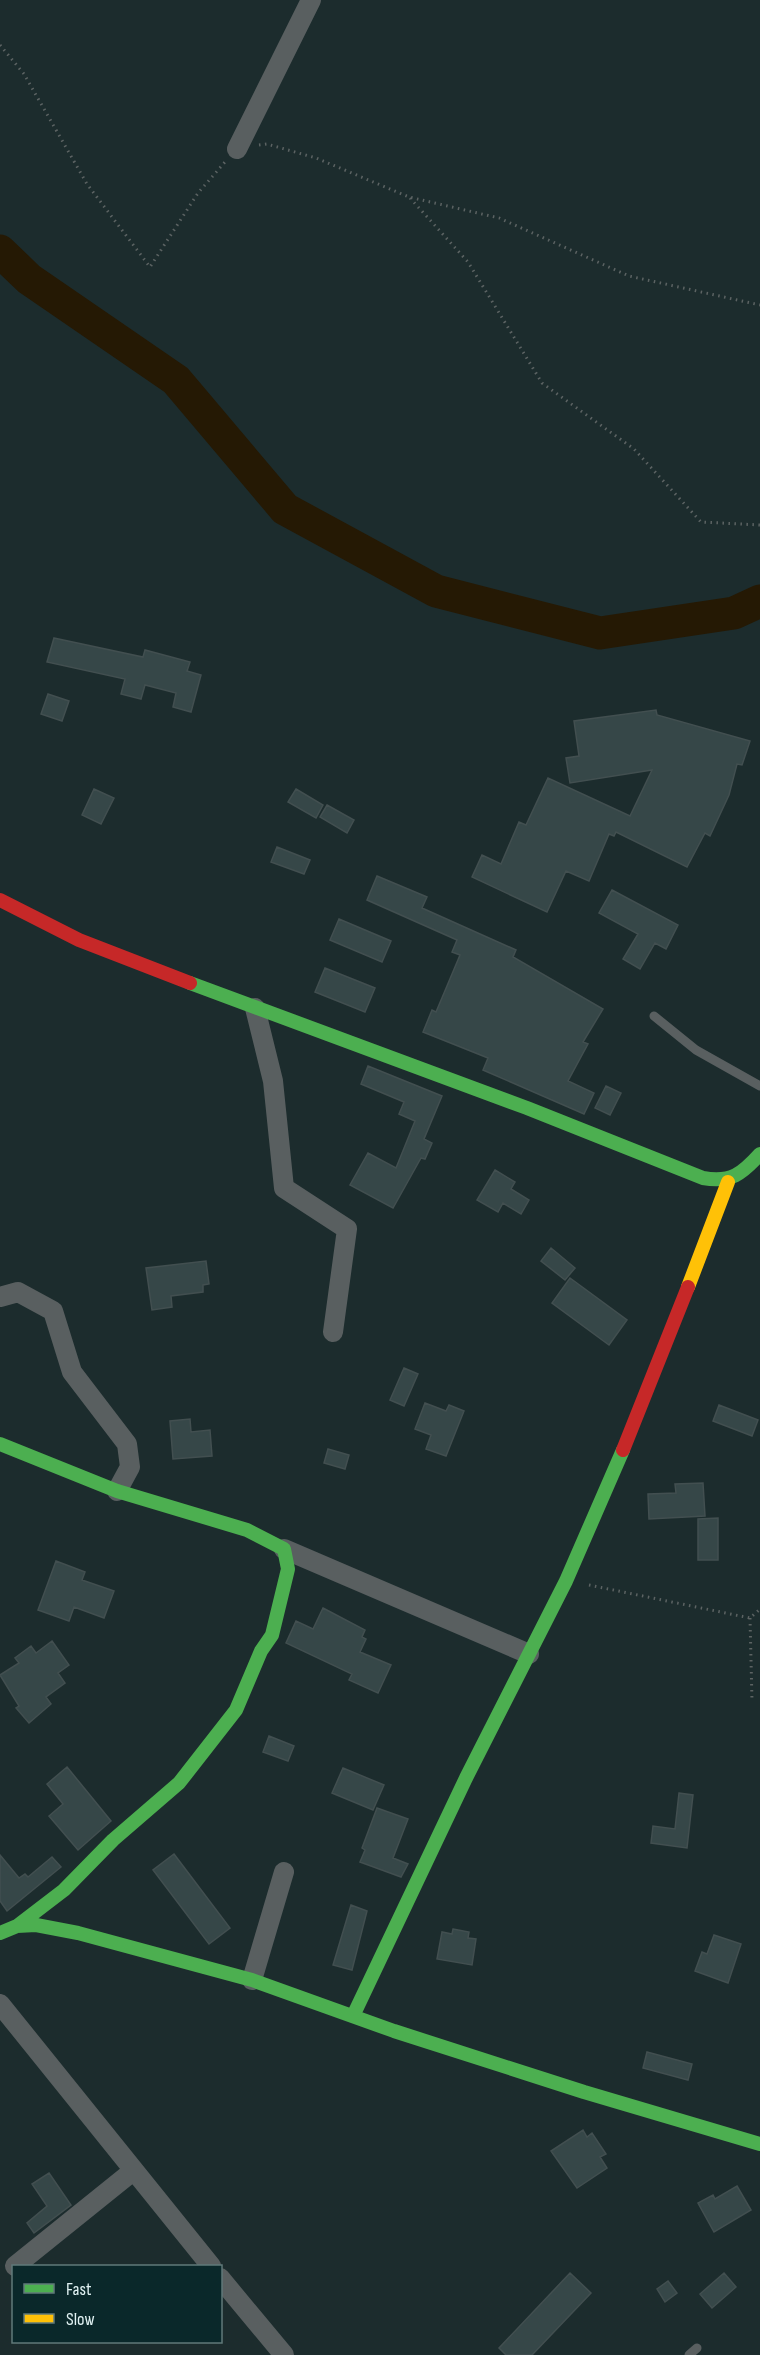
<svg xmlns="http://www.w3.org/2000/svg" width="760" height="2355" viewBox="0 0 760 2355" font-family="'Sofia Sans Condensed',sans-serif">
<style>
.lines{fill:none;stroke-linecap:round;stroke-linejoin:round}
.river{stroke:#251904;stroke-width:33}
.building{fill:#364748;stroke:#424f50;stroke-width:1.5}
.path{stroke:#5c6363;stroke-width:3;stroke-dasharray:1.5 4.5;stroke-linecap:butt}
.lane{stroke:#595f60;stroke-width:9}
.street{stroke:#595f60;stroke-width:20}
.fast{stroke:#4caf50;stroke-width:14}
.slow{stroke:#ffc107;stroke-width:14}
.jam{stroke:#c62828;stroke-width:14}
</style>
<rect width="100%" height="100%" fill="#1c2c2d"/>
<g class="lines">
<path class="river" d="M0,251l29,28 147,101 109,129 151,82 164,42 134,-20 26,-12"/>
</g>
<path class="building" d="M54,638l89,19 2,-7 45,12 -3,9 14,4 -10,37 -18,-5 3,-14 -31,-8 -4,14 -20,-5 4,-15 -78,-17z
M48,694l21,7 -7,20 -21,-7z
M656,710l1,5 93,26 -8,24 -5,-1 -8,31 -19,41 -5,-3 -18,34 -71,-35 -2,4 -5,-2 -20,47 -23,-10 -19,41 -75,-35 10,-22 19,9 18,-42 7,3 22,-47 82,38 22,-46 -82,13 -4,-25 13,-2 -5,-35z
M94,789l20,9 -13,26 -19,-9z
M296,789l27,16 -7,13 -28,-16z
M327,805l27,15 -7,13 -27,-16z
M277,847l33,13 -6,14 -33,-12z
M377,876l50,21 -5,11 94,42 -3,7 90,52 -20,33 5,2 -20,37 26,12 -10,21 -101,-44 5,-12 -65,-26 9,-22 4,2 24,-57 -8,-3 5,-12 -90,-40z
M612,890l66,35 -12,24 -11,-6 -15,26 -17,-10 15,-25 -39,-21z
M339,919l52,22 -9,21 -52,-22z
M325,968l50,20 -10,24 -50,-20z
M368,1066l74,30 -18,43 8,4 -7,16 -4,-1 -28,50 -43,-23 18,-32 28,15 19,-47 -16,-7 5,-12 -43,-18z
M606,1086l15,7 -11,22 -15,-7z
M495,1170l20,12 -4,7 18,11 -8,14 -18,-11 -5,9 -21,-12z
M551,1248l24,20 -10,12 -24,-19z
M206,1261l3,23 -6,1v7l-32,4 1,11 -20,3 -6,-42z
M570,1278l57,42 -18,25 -57,-42z
M404,1368l14,6 -14,32 -14,-6z
M425,1403l21,8 3,-6 15,6 -18,45 -20,-7 5,-14 -16,-6z
M719,1405l39,15 -6,16 -39,-15z
M190,1419l1,13 19,-2 2,26 -39,3 -3,-38z
M328,1449l21,6 -4,14 -21,-6z
M703,1483l2,33 -56,3 -1,-25 28,-1 -1,-9z
M718,1518v42h-20v-41z
M56,1561l29,11 -3,8 32,11 -10,27 -30,-11 -5,14 -31,-11z
M323,1608l42,22 -3,7 4,2 -6,13 31,13 -13,28 -29,-13 3,-6 -66,-31 10,-22 17,8z
M52,1641l17,24 -11,8 7,10 -19,14 5,7 -22,19 -13,-15 3,-2 -19,-31 19,-12 -4,-5 16,-12 5,7z
M269,1736l25,10 -6,15 -25,-9z
M67,1767l44,54 -33,29 -29,-34 14,-12 -16,-20z
M343,1768l41,17 -11,25 -41,-17z
M679,1793l14,2 -6,53 -36,-5 2,-17 22,3z
M377,1808l31,11 -15,39 15,6 -7,13 -41,-15 5,-12 -3,-2z
M174,1854l56,74 -21,16 -56,-74z
M0,1855l19,23 6,-4 3,3 24,-20 9,10 -54,44 -7,-10z
M351,1905l16,6 -15,59 -19,-5z
M453,1929l16,3 -1,6 8,1 -4,26 -35,-6 5,-27 10,2z
M714,1935l27,9 -13,39 -33,-12 7,-19 5,2z
M647,2052l45,12 -4,16 -45,-12z
M583,2130l4,7 5,-4 14,21 -6,3 7,11 -30,20 -26,-37z
M49,2173l22,32 -37,28 -7,-10 20,-17 -15,-22z
M737,2186l14,24 -37,22 -16,-29 15,-8 2,4z
M570,2273l21,20 -59,62h-26l-7,-7z
M724,2273l12,14 -24,21 -12,-14z
M668,2281l9,12 -12,9 -8,-13z"/>
<g class="lines">
<path class="path" d="M0,45l24,29 63,110 63,83 48,-74 27,-31
M259,145l8,-1 49,14 93,39 90,21 130,58 131,29
M410,198l58,64 74,121 92,66 67,73 59,3
M589,1585l161,33 10,-9
M750,1618l2,83"/>
<path class="lane" d="M654,1016l42,34 64,36
M689,2355l8,-7"/>
<path class="street" d="M237,149l74,-149
M255,1008l18,73 11,107 63,41 -14,103
M0,1297l18,-5 35,19 19,61 55,72 3,23 -13,24
M284,1549l245,105
M252,1980l32,-108
M0,2004l211,262
M15,2266l118,-95
M220,2278l64,77"/>
<path class="fast" d="M190,983l337,125 176,70c28,5 39,-4 57,-24
M0,1444l117,47 130,39 37,19 4,20 -16,66 -11,16 -25,59 -57,73 -66,57 -49,50 -47,36
M0,1933l17,-7 19,-1 42,8 174,47 142,51 190,61 176,52
M353,2016l113,-238 100,-197 57,-131"/>
<path class="slow" d="M688,1287l40,-105"/>
<path class="jam" d="M0,900l79,40 111,43
M623,1450l65,-163"/>
</g>
<rect x="12" y="2265" width="210" height="78" fill="#0a282a" stroke="#60797a" stroke-width="1.5"/>
<rect x="24" y="2284" width="30" height="9" fill="#4caf50" stroke="#60797a" stroke-width="1.5"/>
<text x="66" y="2295" font-size="18" fill="#e1f2f3">Fast</text>
<rect x="24" y="2314" width="30" height="9" fill="#ffc107" stroke="#60797a" stroke-width="1.5"/>
<text x="66" y="2325" font-size="18" fill="#e1f2f3">Slow</text>
</svg>
